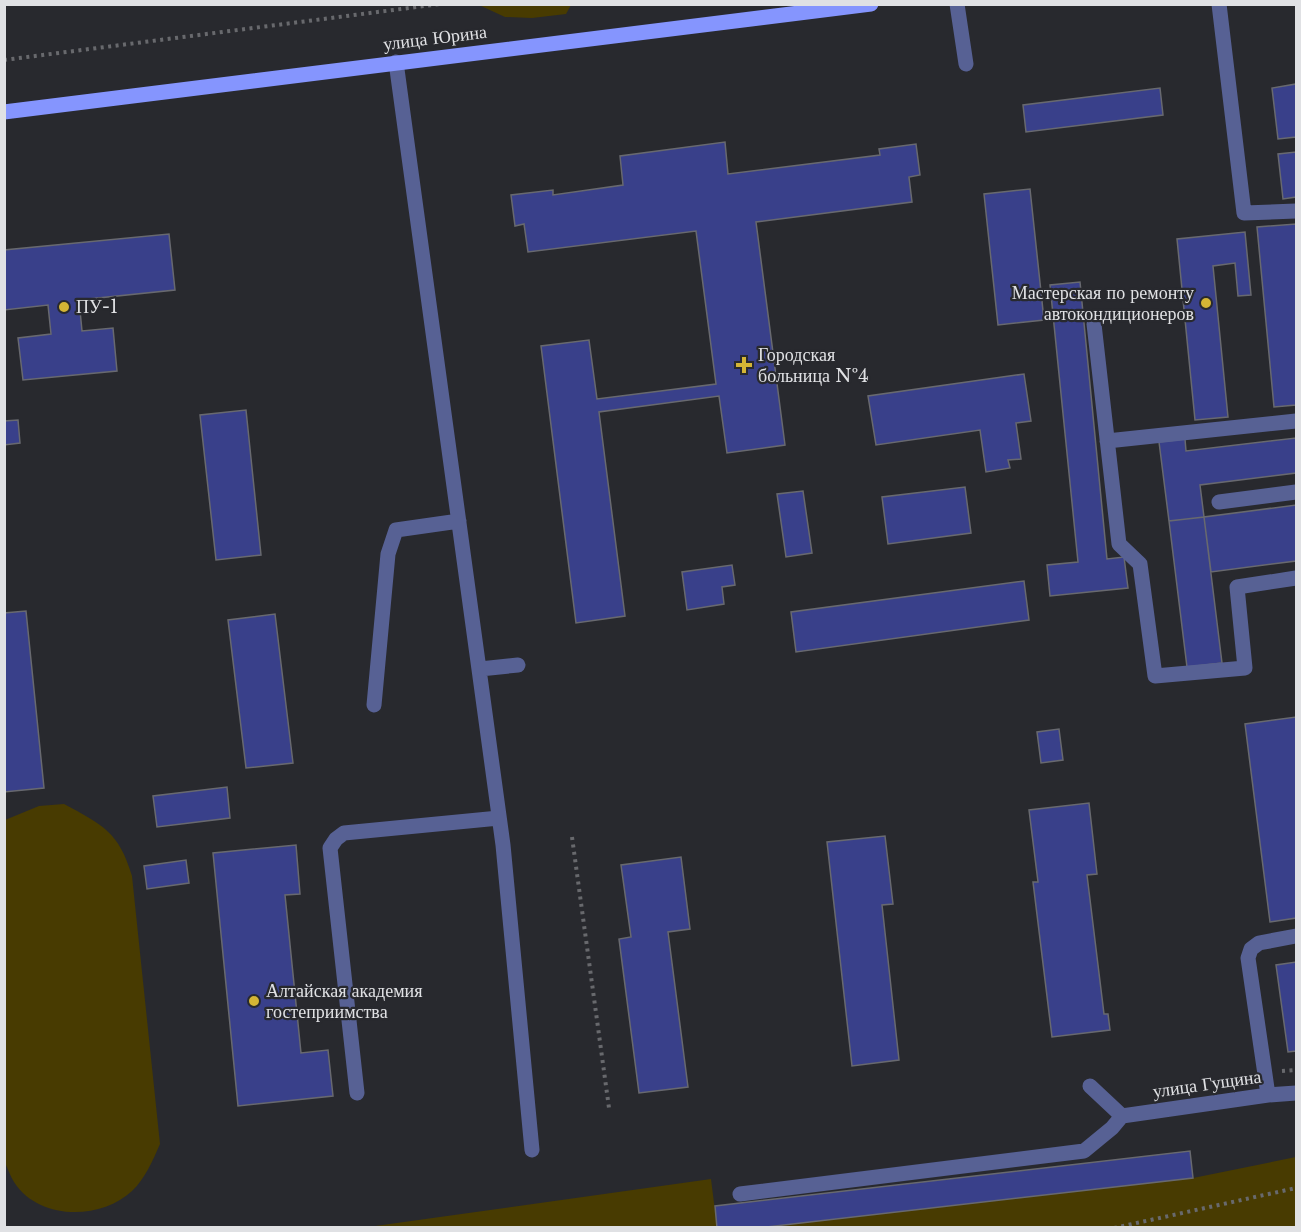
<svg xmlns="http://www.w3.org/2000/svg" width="1301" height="1232" viewBox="0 0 1301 1232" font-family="'Libre Baskerville',serif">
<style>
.green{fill:#483b01}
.building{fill:#39408a;stroke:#68696f;stroke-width:1.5}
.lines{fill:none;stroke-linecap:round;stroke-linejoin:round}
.path{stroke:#68696d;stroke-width:4;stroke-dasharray:3 4.5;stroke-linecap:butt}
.minor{stroke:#576194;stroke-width:15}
.major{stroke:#8595fe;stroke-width:15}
.poi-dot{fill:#d4b535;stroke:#28292e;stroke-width:2}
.labels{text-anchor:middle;stroke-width:4.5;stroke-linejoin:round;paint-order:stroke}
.street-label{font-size:18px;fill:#e0e1e4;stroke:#28292e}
.poi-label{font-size:18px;fill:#e0e1e4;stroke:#28292e;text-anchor:start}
</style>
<rect width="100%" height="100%" fill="#28292e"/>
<path class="green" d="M479,5h92l-5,9 -34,4 -27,-1z
M64,804c39,21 55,28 68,72l28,268c-7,16 -15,35 -28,47 -31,29 -93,30 -118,-9 -4,-6 -6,-14 -10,-21l1,-341 34,-14z
M1296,1157v70l-538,1 435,-50z
M711,1179l6,48h-349z"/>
<path class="building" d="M1296,84v53l-18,2 -6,-51z
M1160,88l3,27 -137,17 -3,-27z
M725,142l3,32 152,-19 -1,-6 37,-5 4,31 -11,2 3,25 -156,20 29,223 -58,8 -8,-57 -120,16 26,204 -49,7 -35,-277 48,-6 8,59 119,-15 -20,-153 -168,21 -4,-28 -9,2 -4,-31 42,-5v5l70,-10 -3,-29z
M1296,152v45l-13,2 -5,-45z
M1030,189l14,131 -46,5 -14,-131z
M1296,224v181l-22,2 -17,-180z
M1245,232l6,63 -13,1 -3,-33 -22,3 15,151 -33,3 -18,-181z
M169,234l6,56 -96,10 3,31 31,-3 4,43 -94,9 -5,-42 33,-4 -3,-29 -44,5v-60z
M1080,282l27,277 17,-2 4,31 -78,8 -3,-31 31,-3 -28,-277z
M1024,374l7,47 -15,2 5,36 -13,1 2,8 -24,4 -6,-42 -104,15 -8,-49z
M246,410l15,145 -45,5 -16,-145z
M18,420l2,23 -16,2v-24z
M1296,438v35l-96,12 4,32 -35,4 -10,-79 26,-3 1,12z
M965,487l6,46 -83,11 -6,-47z
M803,491l9,62 -26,4 -9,-63z
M1296,505v56l-85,11 -7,-55z
M1204,517l18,146 -35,4 -18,-146z
M732,565l3,20 -13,2 2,17 -37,6 -5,-38z
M1024,581l5,39 -233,32 -5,-40z
M26,611l18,177 -40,4v-179z
M275,614l18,149 -47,5 -18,-148z
M1296,717v201l-26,4 -25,-198z
M1059,729l4,31 -22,3 -4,-31z
M227,787l3,31 -73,9 -4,-31z
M1089,803l8,71 -10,1 17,139h4l2,16 -58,7 -19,-155h5l-9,-72z
M885,836l8,68 -11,1 17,155 -47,6 -25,-224z
M296,845l4,49 -15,1 16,158 27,-3 5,46 -95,10 -25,-253z
M681,857l9,72 -22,3 20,155 -49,6 -20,-154 12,-2 -10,-72z
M186,860l3,23 -42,6 -3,-23z
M1296,962v89l-8,1 -12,-87z
M1190,1151l3,27 -435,50h-41l-2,-22z"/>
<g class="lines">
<path class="path" d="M4,60l436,-56
M572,837l37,271
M1282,1071l14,-1
M1114,1228l182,-40"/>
<path class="minor" d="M957,4l9,60
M1219,4l25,209 52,-2
M396,62l107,783 29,305
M1094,324l25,220 21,20 15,112 90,-8 -8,-81 59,-9
M1107,441l189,-20
M1219,502l77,-10
M480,669l38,-4
M374,705l14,-151 8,-24 63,-9
M1090,1086l32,30
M357,1093l-27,-245 6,-9 8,-6 155,-15
M1268,1095l-20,-137 3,-9 8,-6 37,-7
M1122,1116l146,-21 28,-2
M740,1194l344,-43 28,-23 10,-12"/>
<path class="major" d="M4,112l867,-108"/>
</g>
<g class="poi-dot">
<circle cx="1206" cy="303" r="6"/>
<circle cx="64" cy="307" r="6"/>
<path d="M741 356h6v6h6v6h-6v6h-6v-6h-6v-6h6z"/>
<circle cx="254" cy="1001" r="6"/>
</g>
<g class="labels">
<g class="street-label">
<text transform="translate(435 38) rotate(-7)" y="6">улица Юрина</text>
<text transform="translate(1207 1084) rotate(-8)" y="6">улица Гущина</text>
</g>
<g class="poi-label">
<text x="1194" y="299" text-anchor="end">Мастерская по ремонту<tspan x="1194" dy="21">автокондиционеров</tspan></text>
<text x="76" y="313">ПУ-1</text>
<text x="758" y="361">Городская<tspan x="758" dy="21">больница №4</tspan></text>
<text x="266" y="997">Алтайская академия<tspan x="266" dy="21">гостеприимства</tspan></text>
</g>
</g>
<rect width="1301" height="1232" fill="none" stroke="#e0e1e4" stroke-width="12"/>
</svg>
